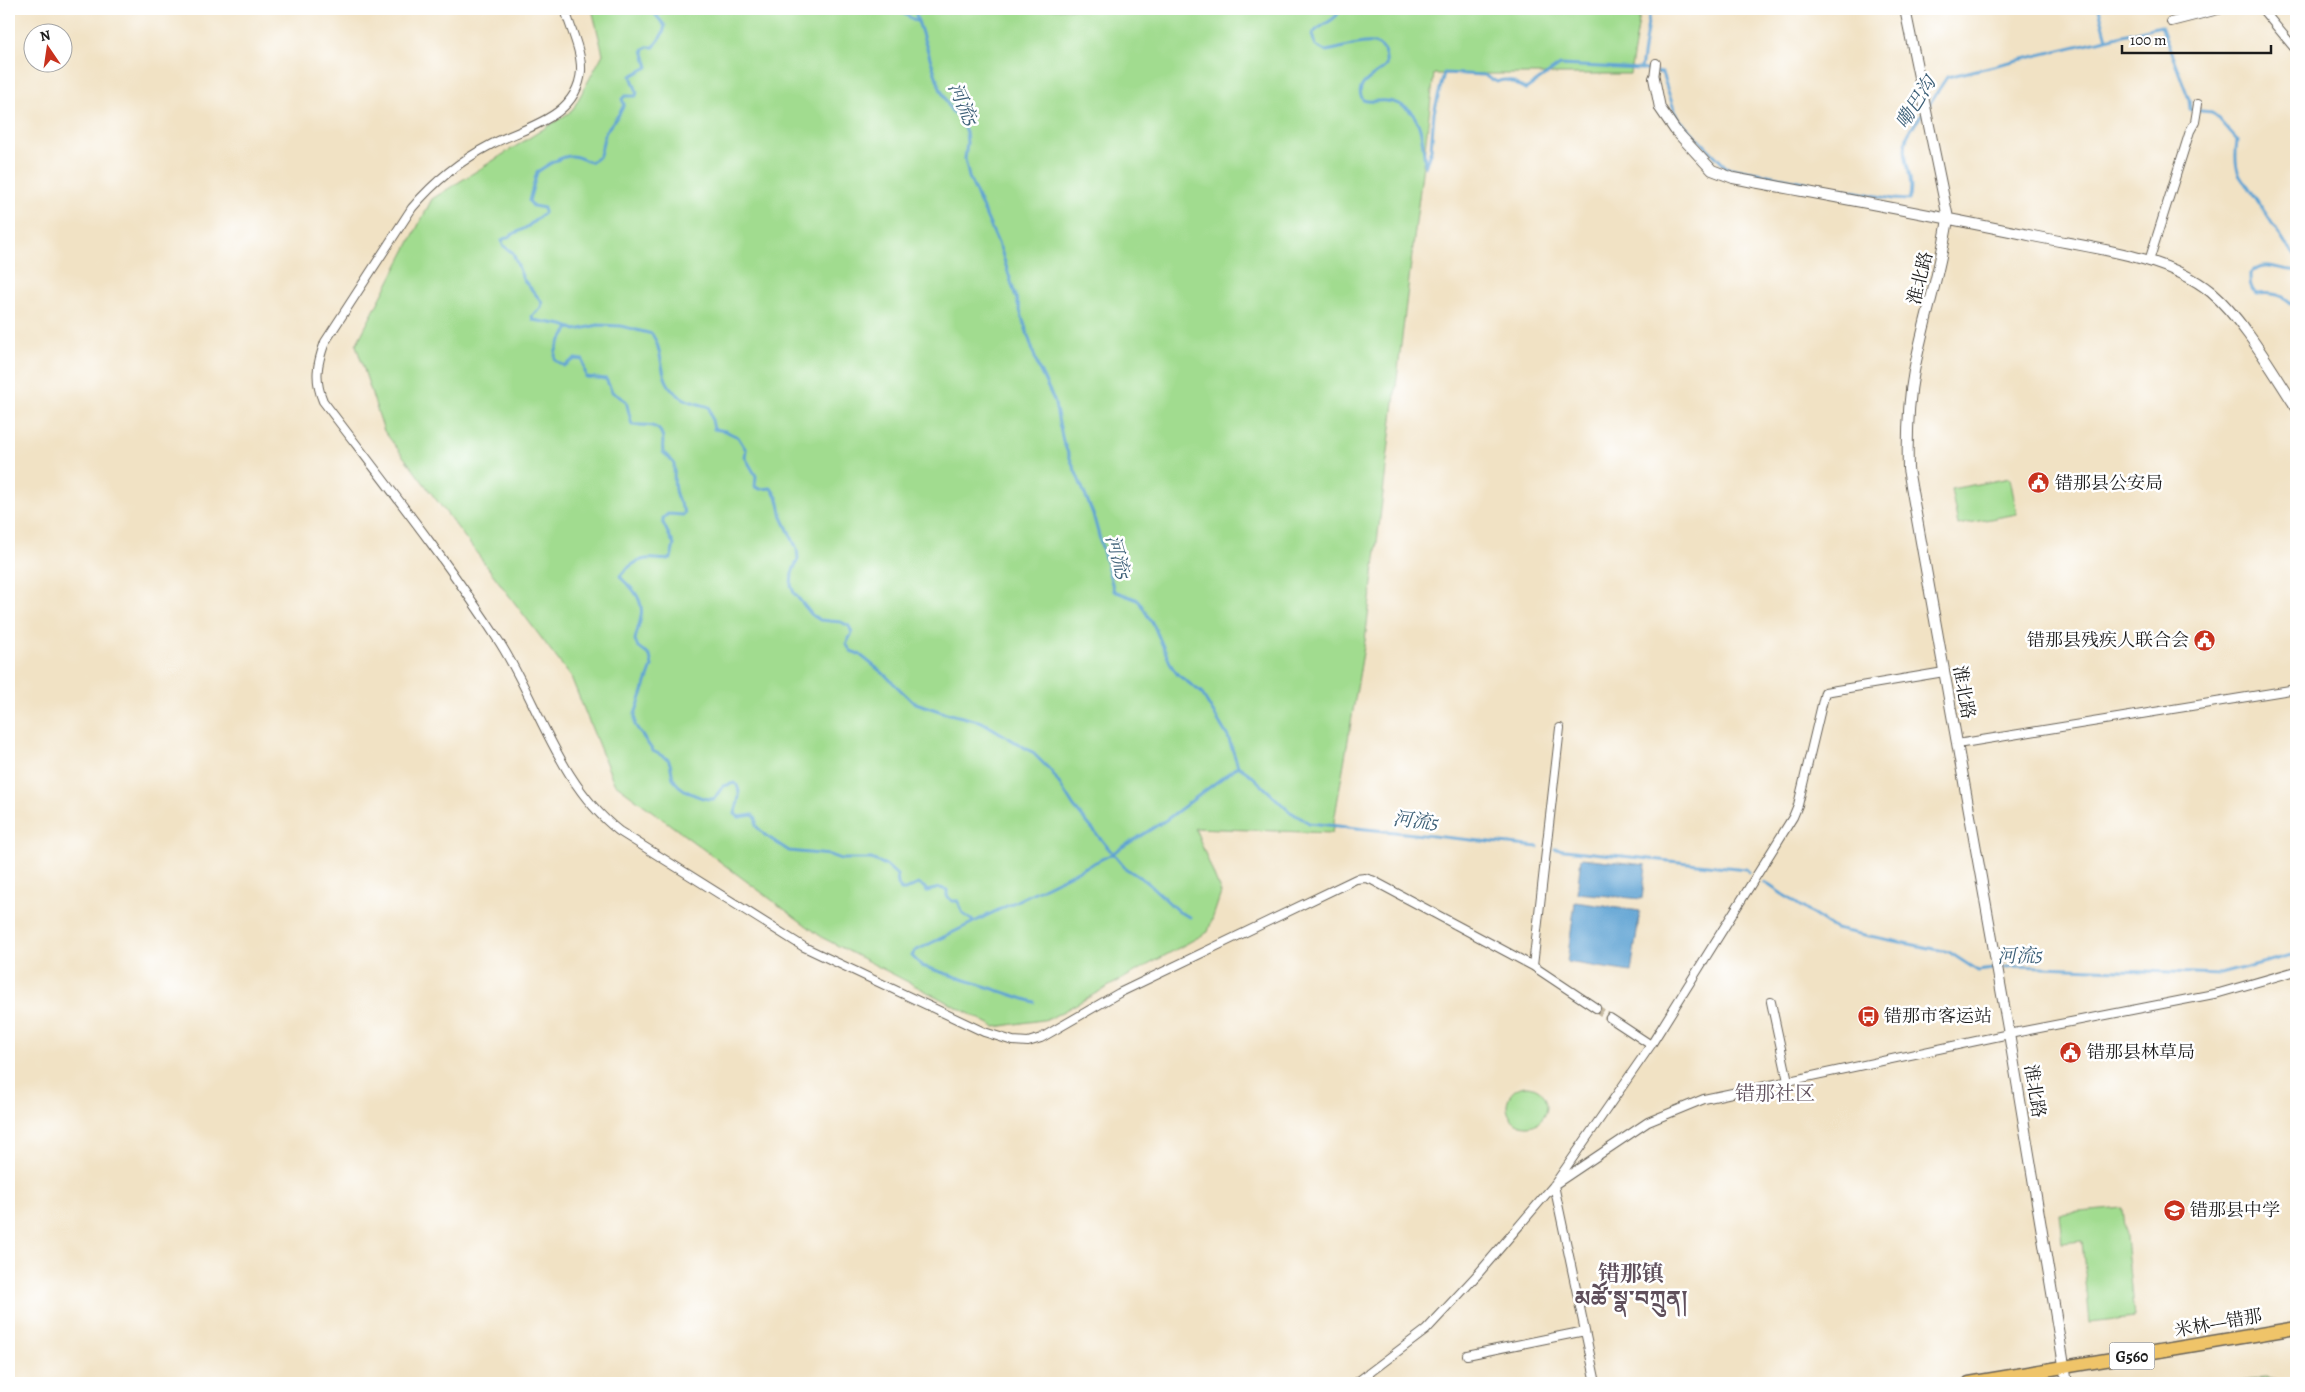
<svg xmlns="http://www.w3.org/2000/svg" width="2305" height="1392" viewBox="0 0 2305 1392" font-family="Alegreya,'Noto Serif SC','Noto Serif Tibetan',serif">
<style>
.green{fill:#a1dc8f;stroke:#5e7c56}
.water{fill:#5ea3d3;stroke:#3d6078}
.lines{fill:none;stroke-linecap:round;stroke-linejoin:round}
.stream{stroke:#5ea3d3;stroke-width:3}
.minor-tunnel{stroke:#c6baa2;stroke-width:8;stroke-dasharray:8 4;stroke-linecap:butt}
.minor-casing{stroke:#676157;stroke-width:10}
.tertiary-casing{stroke:#676157;stroke-width:12}
.trunk-casing{stroke:#676157;stroke-width:15}
.minor{stroke:#fff;stroke-width:8}
.tertiary{stroke:#fff;stroke-width:10}
.trunk{stroke:#efc469;stroke-width:12}
.labels{text-anchor:middle;stroke-width:5;stroke-linejoin:round;paint-order:stroke}
.shield{fill:#fff;stroke:#606060;stroke-width:1}
.shield-label{font-size:16px;font-weight:bold;fill:#1c1c1c}
.street-label{font-size:18px;fill:#1c1c1c;stroke:#fff}
.poi-label{font-size:18px;fill:#1c1c1c;stroke:#fff;text-anchor:start}
.water-label{font-size:19px;font-style:italic;fill:#3d6078;stroke:#fff}
.quarter-label{font-size:20px;fill:#60505c;stroke:#fff}
.district-label{font-size:22px;font-weight:bold;fill:#60505c;stroke:#fff}
</style>
<rect width="100%" height="100%" fill="#fff"/>
<filter id="ink" filterUnits="userSpaceOnUse"><feTurbulence type="fractalNoise" baseFrequency=".02" numOctaves="2"/><feDisplacementMap in="SourceGraphic" scale="10" xChannelSelector="R" yChannelSelector="G"/><feConvolveMatrix kernelMatrix="1 2 1 2 8 2 1 2 1" color-interpolation-filters="sRGB"/></filter>
<filter id="wash" filterUnits="userSpaceOnUse"><feTurbulence type="fractalNoise" baseFrequency=".0096" numOctaves="4" result="noise"/><feDisplacementMap in="SourceGraphic" scale="20" xChannelSelector="R" yChannelSelector="G"/><feGaussianBlur stdDeviation="1.12" result="paint"/><feColorMatrix in="noise" values="0 0 0 0 0 0 0 0 0 0 0 0 0 0 0 0 0 1.4 0 .05"/><feComposite in="paint" operator="in"/></filter>
<g filter="url(#wash)">
<rect width="100%" height="100%" fill="#f1e2c4"/>
<path class="green" d="M592,9h1049l-11,65h-196l-69,567 -33,192 -137,-5 26,65 -13,39 -159,87 -54,8 -172,-89 -209,-155 -43,-106 -187,-246 -28,-86 76,-146 140,-88 31,-57z
M2010,478l7,36 -59,11 -7,-36z
M1507 1106a20 20 0 1 1 40 0a20 20 0 1 1-40 0Z
M2123,1208l11,110 -44,5 -8,-82 -20,2 -3,-29z
M2266,1378l21,5h-51l6,-2z"/>
<path class="water" d="M1581,858l65,7 -4,34 -65,-6z
M1575,902l65,9 -9,61 -64,-10z"/>
<g class="lines">
<path class="stream" d="M659,9l-4,5 10,12 -2,7 -9,14h-7l-4,3 5,17 -17,9 6,16 -1,4h-11l-3,3 2,5c-4,12 -11,17 -17,26 -5,8 -4,19 -8,27l-8,5c-6,-1 -13,-6 -19,-6 -12,0 -26,10 -35,16l-8,29 4,5 11,2v5l-17,14 -25,13 1,5 10,8 10,26 19,23 -1,6 -9,8 1,4 30,5 13,5 22,-5 23,1 31,8c15,22 3,49 31,64 8,5 17,6 26,9l5,22 11,2 13,6 8,13 -1,7 11,19 -1,11 5,2 11,-1 7,11 4,18 15,32 1,10 -6,14 -1,12 3,8 18,22 8,5 21,2 8,4 3,7 -6,11 5,7 8,3 25,20 29,28 29,10 40,10 50,30 20,20 22,35 51,61 22,14 32,30 11,5
M896,9l22,13
M914,9l26,79 10,21 10,11 6,12 1,11 -2,16 4,18 32,73 37,117 16,33 9,41 30,73 21,77 24,9 16,26 18,41 6,8 23,17 27,45 10,29 13,9 38,36 20,12 229,24
M1337,9l1,5c-7,9 -22,13 -26,21l4,11 9,5c22,-2 64,-25 61,15 -10,10 -34,18 -23,34 8,3 15,0 23,1 37,4 36,36 39,63
M2099,9l8,30
M1641,69l9,-60
M1928,106l19,-29 214,-51 28,73 1,11 22,2 25,28c-2,16 -3,35 11,46l38,59 10,11
M1425,167l6,-17 3,-37 10,-40 40,2 13,7c12,-6 17,3 29,7l34,-24 81,4 21,4 12,36 6,11 46,47 167,32 16,1c7,-21 -9,-43 -2,-63 3,-8 11,-17 16,-24
M2296,270c-17,2 -32,-13 -46,4 0,9 0,14 6,20 17,-2 28,0 40,14
M569,328c-7,11 -15,19 -14,32l9,6 11,-7 8,1 3,17 20,2 6,13 14,9 6,24c9,0 27,-2 30,10 2,4 0,12 1,17l11,11c1,25 -3,25 11,50l-2,2 -15,-1 -5,4v5l11,22 -3,13c-6,3 -10,1 -16,1 -15,-2 -26,6 -35,17 4,6 9,9 14,15 14,19 5,30 1,49l3,7 12,9 2,10 -17,48v11l18,26 15,8c4,7 3,13 5,19 5,12 29,22 41,21l9,-13 12,-3c8,8 2,21 0,31l4,3 14,-2 3,3v8l9,9 24,16 41,4 11,4h30l15,6 11,10 1,9 3,6h4l13,-6 6,3 3,4 13,-3 7,2v6l5,5h6l5,13 10,7
M1555,849l191,20 3,3
M1764,882l71,47 114,23 29,19 37,-5 205,8 76,-20
M1034,1002l-112,-36 -10,-10 3,-5 193,-95 58,-36 72,-54"/>
</g>
</g>
<g filter="url(#ink)">
<g class="lines">
<path class="minor-tunnel" d="M1596,1008l14,10"/>
<defs>
<path id="minor" d="M565,9c5,19 17,42 16,62 -4,47 -56,56 -89,73 -31,16 -58,38 -80,64l-87,134c-8,22 -11,37 -2,59 60,79 123,158 177,242 39,62 59,141 119,188l185,116 180,85 29,9 15,1 13,-4 78,-45 237,-114 9,-1 7,2 161,86
M2262,9l34,41
M2171,22l51,-13
M1654,78l2,-15
M2149,261l41,-130 5,-9 3,-18
M1560,728l-27,238 63,42
M1957,744l339,-55
M1771,1002l17,79
M1610,1018l41,27
M1557,1183l91,-61 56,-23 305,-65 210,-41 77,-22
M1554,1185l42,198
M1467,1355l118,-24
M1356,1383l70,-53 51,-55 77,-90 97,-140 142,-228 5,-12 27,-113 119,-20"/>
<path id="tertiary" d="M1905,9l43,209c-7,52 -24,101 -34,153 -6,32 -7,65 -6,98l101,565 58,349
M1654,78l6,30 15,22 37,40 21,8c100,19 201,37 300,58 57,12 133,19 178,56 32,27 62,80 85,115"/>
<path id="trunk" d="M1969,1383l327,-55"/>
</defs>
<use href="#minor" class="minor-casing"/>
<use href="#tertiary" class="tertiary-casing"/>
<use href="#trunk" class="trunk-casing"/>
<use href="#minor" class="minor"/>
<use href="#tertiary" class="tertiary"/>
<use href="#trunk" class="trunk"/>
</g>
</g>
<defs>
<symbol id="civic-disc" viewBox="-11 -11 22 22"><circle r="9.5" fill="#c8321e" stroke="#fff"/><path d="M-.6-6.5H3V-4.5H.6V-3L4-1V1h2V6H-6V1h2V-1L-.6-3ZM-1.2 2.5V6h2.4V2.5Z" fill="#fff"/></symbol>
<symbol id="bus-disc" viewBox="-11 -11 22 22"><circle r="9.5" fill="#c8321e" stroke="#fff"/><path d="M-5-6H5V4H4V6H2V4H-2V6H-4V4H-5ZM-3.5-4V0h7V-4ZM-3.5 1.2v1.5H-2V1.2ZM2 1.2v1.5H3.5V1.2Z" fill="#fff"/></symbol>
<symbol id="school-disc" viewBox="-11 -11 22 22"><circle r="9.5" fill="#c8321e" stroke="#fff"/><path d="M0-5L7-2L0 1L-7-2ZM-4 1L0 2.5L4 1V4Q0 6-4 4Z" fill="#fff"/></symbol>
</defs>
<g fill-rule="evenodd">
<use href="#civic-disc" x="2026" y="470" width="25" height="25"/>
<use href="#civic-disc" x="2192" y="628" width="25" height="25"/>
<use href="#bus-disc" x="1856" y="1004" width="25" height="25"/>
<use href="#civic-disc" x="2058" y="1040" width="25" height="25"/>
<use href="#school-disc" x="2162" y="1198" width="25" height="25"/>
</g>
<g class="labels">
<rect class="shield" x="2109.5" y="1342.5" width="45" height="27" rx="4"/>
<g class="shield-label">
<text x="2132" y="1362">G560</text>
</g>
<g class="street-label">
<text transform="translate(1920 278) rotate(-76)" y="6">淮北路</text>
<text transform="translate(1964 692) rotate(80)" y="6">淮北路</text>
<text transform="translate(2035 1091) rotate(81)" y="6">淮北路</text>
<text transform="translate(2218 1323) rotate(-10)" y="6">米林—错那</text>
</g>
<g class="poi-label">
<text x="2055" y="489">错那县公安局</text>
<text x="2189" y="646" text-anchor="end">错那县残疾人联合会</text>
<text x="1884" y="1022">错那市客运站</text>
<text x="2087" y="1058">错那县林草局</text>
<text x="2190" y="1216">错那县中学</text>
</g>
<g class="water-label">
<text transform="translate(1915 102) rotate(-58)" y="7">嘞巴沟</text>
<text transform="translate(964 104) rotate(65)" y="7">河流5</text>
<text transform="translate(1119 557) rotate(74)" y="7">河流5</text>
<text transform="translate(1416 820) rotate(6)" y="7">河流5</text>
<text transform="translate(2020 955) rotate(-2)" y="7">河流5</text>
</g>
<g class="quarter-label">
<text x="1775" y="1100">错那社区</text>
</g>
<g class="district-label">
<text x="1631" y="1281">错那镇<tspan x="1631" dy="25">མཚོ་སྣ་བཀྲུན།</tspan></text>
</g>
</g>
<rect width="2305" height="1392" fill="none" stroke="#fff" stroke-width="30"/>
<g transform="translate(48 48) rotate(347)"><circle r="24" fill="#ffffff" stroke="#a4a4a4"/>
<path d="M0-4L9 19L0 12L-9 19Z" fill="#c8321e"/>
<text y="-8" font-size="14" font-weight="bold" text-anchor="middle" fill="#1c1c1c">N</text>
</g>
<path d="M2122 45v8h149v-8" fill="none" stroke="#1c1c1c" stroke-width="2.5"/>
<text x="2130" y="45" font-size="15" fill="#1c1c1c" stroke="#ffffff" stroke-width="4" paint-order="stroke">100 m</text>
</svg>
